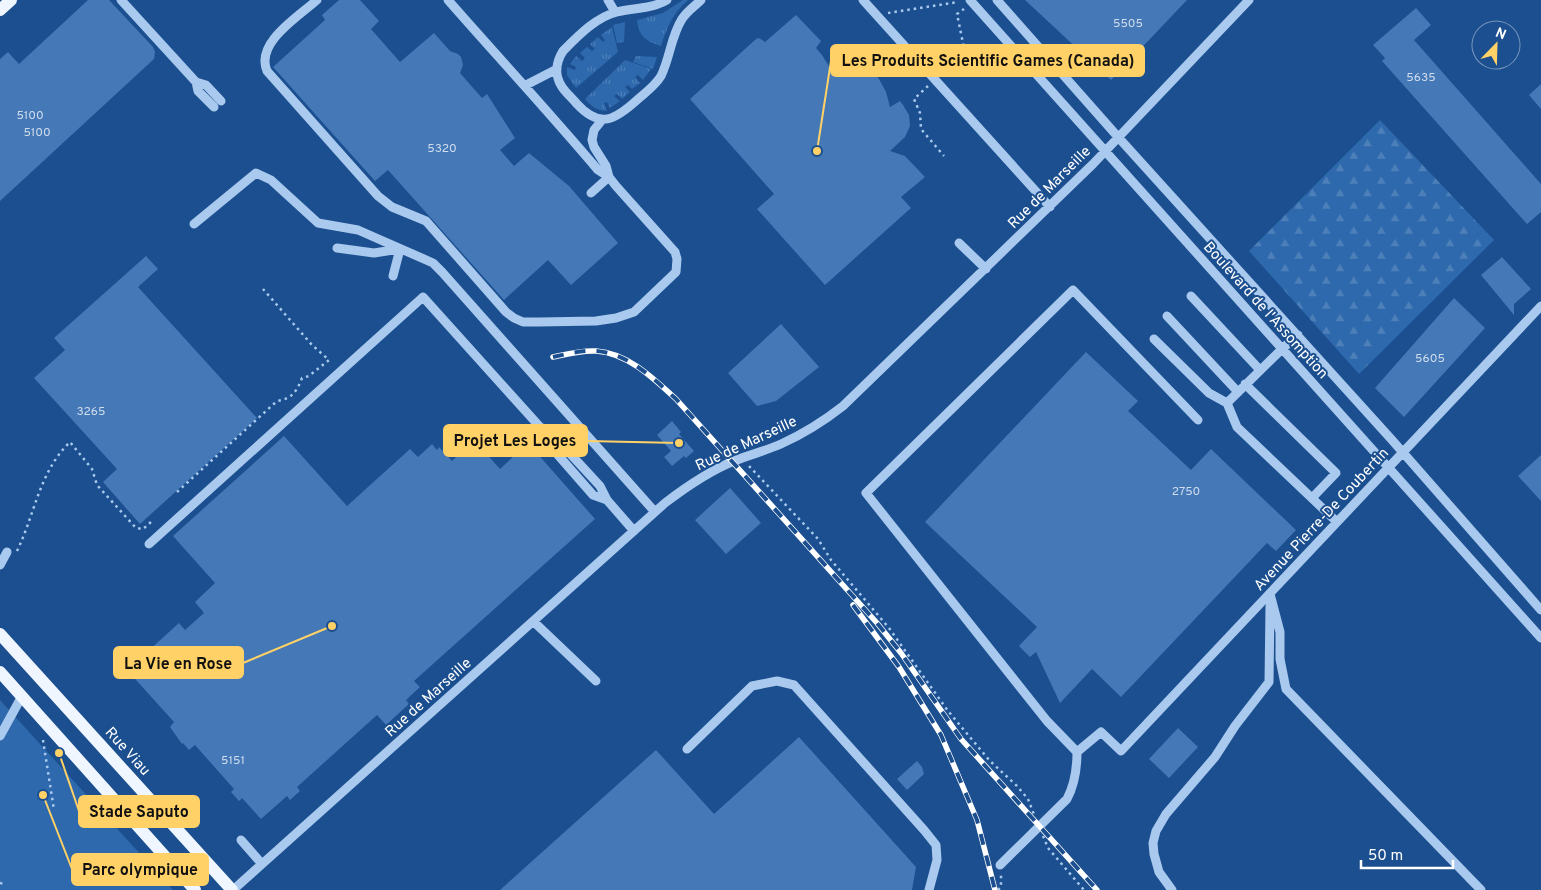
<svg xmlns="http://www.w3.org/2000/svg" width="1541" height="890" viewBox="0 0 1541 890" font-family="Overpass,sans-serif">
<style>
.grass{fill:url(#grass-tufts)}
.forest{fill:url(#forest-firs)}
.park{fill:#2e69ad}
.building{fill:#4478b7}
.lines{fill:none;stroke-linecap:round;stroke-linejoin:round}
.path{stroke:#a9c9ee;stroke-width:2.5;stroke-dasharray:2.5 4;stroke-linecap:butt}
.minor{stroke:#a9c9ee;stroke-width:9}
.major{stroke:#f0f6ff;stroke-width:12}
.rail-casing{stroke:#fff;stroke-width:5.5}
.rail{stroke:#1b4f8f;stroke-width:4;stroke-dasharray:11;stroke-linecap:butt}
.labels{text-anchor:middle;stroke-width:4;stroke-linejoin:round;paint-order:stroke}
.number-label{font-size:12px;fill:#d0dded}
.street-label{font-size:15px;fill:#fff;stroke:#1b4f8f}
.leader{fill:none;stroke:#ffd166;stroke-width:2}
.callout-dot{fill:#ffd166;stroke:#1b4f8f;stroke-width:2}
.callout{fill:#ffd166;stroke:#ffd166;stroke-width:2}
.callout-label{font-size:16px;text-anchor:middle;font-weight:bold;fill:#111}
</style>
<defs>
<pattern id="grass-tufts" width="24" height="20" patternUnits="userSpaceOnUse" patternTransform="scale(1.25)"><rect width="24" height="20" fill="#2e69ad"/><path d="M3 7l-1-3M5 7V3M7 7l1-3M15 17l-1-3M17 17v-4M19 17l1-3" fill="none" stroke="#4d80b9"/></pattern>
<pattern id="forest-firs" width="22" height="20" patternUnits="userSpaceOnUse" patternTransform="scale(1.25)"><rect width="22" height="20" fill="#2e69ad"/><path d="M5 1l3.5 6h-7zM16 11l3.5 6h-7z" fill="#4d80b9"/></pattern>
</defs>
<rect width="100%" height="100%" fill="#1b4f8f"/>
<path class="grass" d="M683,0h5c-15,13 -21,27 -27,46 -16,-5 -22,-10 -24,-26l26,-7z
M625,22l-1,20 -7,1 -4,-18z
M612,27l6,25 -42,36 -9,-13v-8l8,3 1,-3 -6,-3 6,-8 6,5 3,-3 -5,-5 7,-6 5,4 3,-2 -5,-5 8,-7 5,5 2,-2 -4,-5z
M636,56l21,1 -4,12 -20,-7z
M625,60l26,9 -8,11 -5,-5 -3,2 5,6 -8,6 -4,-4 -3,2 5,5 -8,7 -5,-5 -3,2 6,5 -10,7 -3,-6 -3,1 3,8c-10,0 -16,-5 -22,-12z"/>
<path class="forest" d="M1380,120l114,120 -135,134 -110,-123z"/>
<path class="park" d="M0,700l173,190h-173z"/>
<path class="building" d="M88,0h21l44,47 2,5 -1,7 -154,142v-142l8,-7 11,12z
M339,0h21l19,21 -8,8 29,33 34,-29 16,18 8,3 3,3 2,8 -3,8 22,25 5,-4 28,44 -15,12 14,16 15,-13 40,33 49,57 -47,42 -23,-25 -44,40 -116,-130 -13,11 -102,-114 52,-47 -3,-5z
M1025,0h162l-76,80z
M1416,8l15,17 -17,15 127,144v28l-14,12 -145,-163 3,-3 -12,-13z
M796,15l25,26 -5,7 6,7 8,13 13,-12h7l8,3 11,8 10,12 7,13 4,15 10,-6 3,4 6,10 1,11 -5,11 -15,14 15,5 20,21 -24,20 10,11 -86,77 -68,-76 17,-15 -84,-95 66,-60 3,-1 6,4z
M1541,84v25l-12,-14z
M146,256l12,13 -20,18 119,131 -117,106 -37,-42 14,-13 -83,-91 31,-28 -11,-12z
M1502,257l29,32 -17,15v11l-33,-40z
M1454,298l31,30 -81,89 -29,-29z
M781,324l38,43 -43,34 -19,5 -29,-33z
M1086,352l52,49 -10,10 63,59 20,-21 85,81 -20,21 -9,-8 -146,154 -29,-28 -32,34 -24,-51 -6,5 -11,-11 18,-19 -112,-105z
M672,421l9,11 -2,2 15,17 -8,7 -2,-2 -12,10 -8,-9 7,-6 -14,-16z
M284,436l63,70 63,-57 8,8 14,-13 5,6 2,-3 13,14 22,-21 26,29 28,-26 67,76 -181,162 6,6 -14,13 3,4 -23,21 -9,-10 -80,72 3,4 -10,9 -3,-4 -26,23 -19,-21 -3,3 -8,-9 3,-3 -39,-44 -6,5 -6,-7 -1,1 -12,-17 4,-5 -47,-52 52,-47 6,7 19,-17 -9,-11 20,-19 -42,-47z
M1541,455v46l-23,-25z
M730,488l31,35 -35,31 -31,-34z
M1178,728l20,19 -29,31 -20,-19z
M799,737l117,130 -4,23h-412l156,-140 58,64z
M917,761l5,6 2,7 -17,16 -10,-11z"/>
<g class="lines">
<path class="path" d="M888,13l70,-11
M941,74l24,-21 -8,-39 7,-5
M928,86l-14,13 6,14 1,16 23,27
M749,466l69,73 13,21 58,68 59,83 42,50 27,25 11,13 7,18
M177,492l100,-91c15,-2 20,-10 25,-23l7,-2 20,-16 -17,-15 -49,-56
M17,551c18,-37 22,-79 53,-109l22,27 5,16 39,43 7,1 8,-7
M43,740l11,70
M1043,836l5,12 36,42
M0,883l4,1
M998,890l3,-3v-13"/>
<path class="minor" d="M121,0l75,82 10,3 15,16
M317,0c-19,17 -62,43 -50,71l111,125 14,11 34,14 80,91 8,6 9,4h16l57,-1 20,-3 18,-6 42,-40 1,-13 -2,-7 -59,-66 -7,-9 -3,-11 -12,-19 -2,-7 2,-10 8,-10
M448,0c50,57 101,112 150,170l11,7
M608,0l7,12
M667,0c-15,9 -34,8 -50,12 -21,5 -39,24 -54,39 -7,11 -9,24 -1,36 4,6 10,11 15,17 23,25 38,16 60,-4 9,-8 18,-14 24,-24 9,-18 10,-40 21,-57 5,-8 13,-13 19,-19
M863,0l187,207
M970,0l571,638
M997,0l121,137 274,303 149,170
M196,82l2,9 16,16
M526,85l31,-16
M591,193l18,-16
M194,224l62,-51 15,7 47,43 40,7 75,33 9,9 213,240
M959,243l27,26
M337,248l37,5 26,-4 -7,27
M1191,296l69,74
M1167,316l71,76
M1298,335l-15,13 -56,55 10,24 100,95
M1154,339l55,54 18,10
M1245,384l91,89 -24,25
M1198,420l-125,-130 -207,203 181,228 30,31 24,-20 20,19 420,-445
M540,427l4,12 49,56 14,5
M149,544l274,-247 117,130 12,7 48,52 7,14 27,31
M0,565l7,-13
M1270,594l10,38v27l6,30 195,201
M534,622l62,59
M0,736l22,-40
M687,749l65,-63 25,-5 17,4 130,145 12,15 1,15 -8,30
M241,840l21,24
M1000,865l67,-66c8,-15 10,-30 10,-47
M233,890l432,-387c21,-16 44,-32 69,-42 15,-6 31,-10 47,-17 22,-10 43,-23 62,-38l250,-242 156,-164
M1172,890l-13,-18 -5,-18 -1,-11 3,-12 10,-17 49,-57 20,-31 34,-44 1,-76"/>
<path class="major" d="M0,10l11,-10
M0,634l232,256
M0,672l195,218"/>
<defs>
<path id="rail" d="M553,357c14,-3 29,-7 43,-6 32,2 58,28 80,48l201,224 24,30 60,86 136,151
M853,605l46,62 42,68 36,85 18,70"/>
</defs>
<use href="#rail" class="rail-casing"/>
<use href="#rail" class="rail"/>
</g>
<g class="labels">
<g class="number-label">
<text x="1128" y="27">5505</text>
<text x="1421" y="81">5635</text>
<text x="30" y="119">5100</text>
<text x="37" y="136">5100</text>
<text x="442" y="152">5320</text>
<text x="1430" y="362">5605</text>
<text x="91" y="415">3265</text>
<text x="1186" y="495">2750</text>
<text x="233" y="764">5151</text>
</g>
<g class="street-label">
<text transform="translate(1049 187) rotate(-45)" y="5">Rue de Marseille</text>
<text transform="translate(1266 310) rotate(48)" y="5">Boulevard de l'Assomption</text>
<text transform="translate(746 443) rotate(-25)" y="5">Rue de Marseille</text>
<text transform="translate(1321 519) rotate(-47)" y="5">Avenue Pierre-De Coubertin</text>
<text transform="translate(428 697) rotate(-42)" y="5">Rue de Marseille</text>
<text transform="translate(128 751) rotate(48)" y="5">Rue Viau</text>
</g>
</g>
<path class="leader" d="M817 151L831 61M679 443L587 441M332 626L243 663M59 753L79 811M43 795L72 869"/>
<g class="callout-dot">
<circle cx="817" cy="151" r="5"/>
<circle cx="679" cy="443" r="5"/>
<circle cx="332" cy="626" r="5"/>
<circle cx="59" cy="753" r="5"/>
<circle cx="43" cy="795" r="5"/>
</g>
<g class="callout">
<rect x="831" y="45" width="313" height="31" rx="5"/>
<rect x="444" y="425" width="143" height="31" rx="5"/>
<rect x="114" y="647" width="129" height="31" rx="5"/>
<rect x="79" y="796" width="120" height="31" rx="5"/>
<rect x="72" y="854" width="136" height="31" rx="5"/>
</g>
<g class="callout-label">
<text x="988" y="66">Les Produits Scientific Games (Canada)</text>
<text x="515" y="446">Projet Les Loges</text>
<text x="178" y="669">La Vie en Rose</text>
<text x="139" y="817">Stade Saputo</text>
<text x="140" y="875">Parc olympique</text>
</g>
<g transform="translate(1496 45) rotate(23)"><circle r="24" fill="#1b4f8f" stroke="#7695bc"/>
<path d="M0-4L9 19L0 12L-9 19Z" fill="#ffd166"/>
<text y="-8" font-size="14" font-weight="bold" text-anchor="middle" fill="#ffffff">N</text>
</g>
<path d="M1361 860v8h92v-8" fill="none" stroke="#ffffff" stroke-width="2.5"/>
<text x="1368" y="860" font-size="15" fill="#ffffff" stroke="#1b4f8f" stroke-width="4" paint-order="stroke">50 m</text>
</svg>
